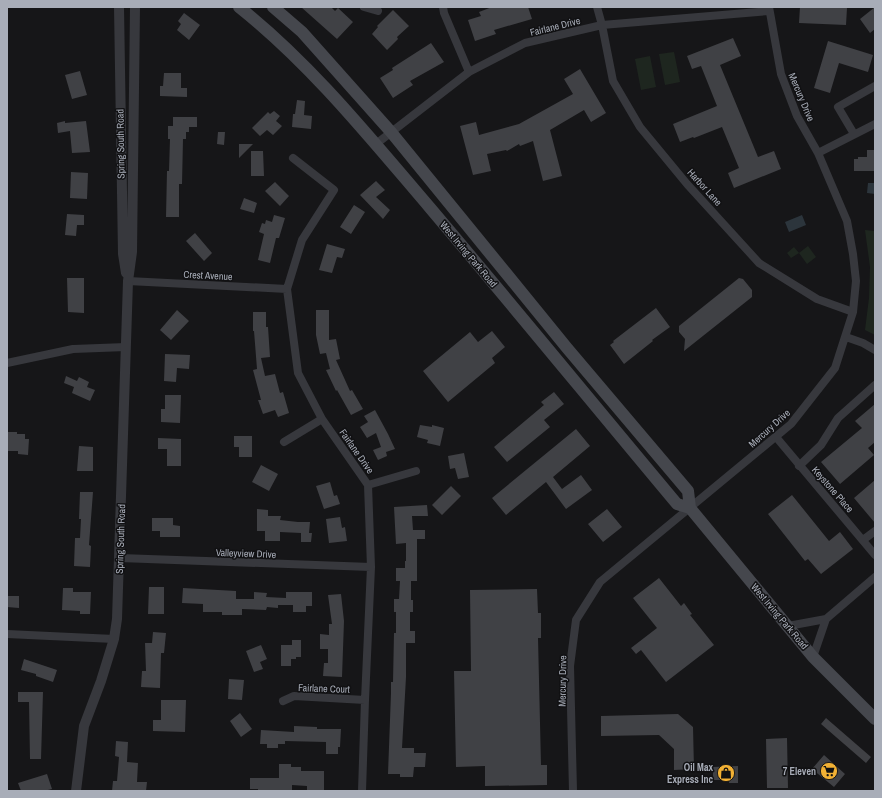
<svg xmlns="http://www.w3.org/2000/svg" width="882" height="798" viewBox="0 0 882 798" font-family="'Archivo Narrow',sans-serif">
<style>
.green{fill:#1e261f}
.water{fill:#2c353c}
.building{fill:#404145}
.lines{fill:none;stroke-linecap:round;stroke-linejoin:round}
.minor{stroke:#37383d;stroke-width:8}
.tertiary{stroke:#37383d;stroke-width:10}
.secondary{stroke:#45474d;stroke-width:12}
.labels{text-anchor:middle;stroke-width:3;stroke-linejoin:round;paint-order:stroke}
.street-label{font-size:10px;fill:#a8adb8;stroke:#111113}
.poi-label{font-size:10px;font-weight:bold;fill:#a8adb8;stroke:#111113;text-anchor:end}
</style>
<rect width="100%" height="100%" fill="#161618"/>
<path class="green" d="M674,52l6,30 -15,3 -6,-31z
M650,56l6,31 -15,3 -6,-31z
M865,230l10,1v104l-10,-5 4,-32 1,-31z
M808,246l8,11 -9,7 -8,-11 -8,5 -4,-5 7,-6 5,6z"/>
<path class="water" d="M868,183h7v11l-8,-1z
M802,215l4,10 -17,7 -4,-10z"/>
<path class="building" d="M301,7h30l4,4 3,-3 15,14 -16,17z
M492,7h36l4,12 -38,11 2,4 -21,7 -7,-21 13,-4 -2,-4z
M800,7l47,1 -1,17 -47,-2z
M875,7v22l-5,4 -10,-14z
M393,10l16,16 -12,11 1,2 -11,11 -15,-16 6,-7 -1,-1z
M184,13l16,12 -11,15 -12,-10 4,-6 -3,-3z
M733,38l8,18 -21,9 38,92 16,-6 7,18 -47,19 -6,-15 11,-5 -17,-41 -28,11 -1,-1 -13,5 -7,-18 44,-18 -16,-40 -9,3 -5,-13z
M828,41l45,14 -5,17 -29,-9 -9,30 -16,-5z
M431,43l13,19 -34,19 3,4 -20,13 -13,-20 13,-8 -1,-2z
M580,69l26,44 -15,9 -7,-12 -34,20 12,46 -19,5 -10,-40 -13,5 -1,-2 -12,7 -1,-1 -19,4 4,17 -18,4 -13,-49 16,-4 3,13 40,-11 54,-30 -9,-15z
M80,71l7,24 -15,4 -7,-24z
M164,73h17v15h6v9l-27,-1v-10h3z
M297,100l8,1 -1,14 8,1 -1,13 -19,-2 1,-13h2z
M274,111l6,5 -4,5 6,5 -9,9 -6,-5 -7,6 -8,-8 16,-16 2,2z
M173,117h24v10h-8v5h-3v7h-3l-1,45h-3v33h-13l1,-46h2l1,-32h-2v-13h5z
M65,121v2l21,-2 4,31 -18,1 -2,-22 -12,2 -1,-10z
M218,132h7l-1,13 -7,-1z
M239,144h14l-14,14z
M867,150h8v21h-21v-12h4v-2h9z
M251,151h12l1,25h-13z
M71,172l17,1 -1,26 -17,-1z
M376,181l9,9 -9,7 14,13 -7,9 -23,-24z
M275,182l14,14 -9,10 -15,-15z
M244,198l13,5 -3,10 -14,-4z
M354,205l11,7 -14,22 -11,-7z
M67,214l17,1v10h-7l-1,11 -11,-1z
M274,215l11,3 -6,20h-3l-6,25 -12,-3 6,-26 -5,-2 3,-9 3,1 1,-4 6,2z
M195,233l17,20 -8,8 -18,-20z
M327,244l18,5 -3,9 -5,-1 -5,16 -13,-3z
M67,278h17v35l-16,-1z
M739,278l4,1 9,11v7l-68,54 1,-12 -6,-7v-6z
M656,308l14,19 -18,13 1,1 -29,23 -14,-19 4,-3 -1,-1z
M177,310l12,11 -18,19 -11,-10z
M316,310h13v30l7,-1 4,20 -4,1 14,31 2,-1 11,19 -12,6 -14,-25 -1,1 -10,-21 4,-1 -4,-16 -6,1 -4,-19z
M253,312h13v15h2l2,30 -9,1 4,18 10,-2 5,19 3,-1 6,21 -11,4 -3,-7 -12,4 -5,-14h3l-8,-30 4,-1 -3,-38h-1z
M492,331l13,16 -13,11 3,5 -47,39 -25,-31 47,-39 8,10z
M165,354l25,1 -1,14 -12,-1 -1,14 -12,-1z
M66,376l11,5 2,-4 10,5 -2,5 8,3 -5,11 -18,-8 2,-6 -10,-4z
M554,392l10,12 -20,16 6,7 -43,35 -13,-15 50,-42 -3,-3z
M165,395h16l-1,28 -19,-1v-13h4z
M875,404v38l-7,6 6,7 -34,29 -19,-22 41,-34 -7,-7z
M375,410l13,24 7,15 -9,3 1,4 -9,4 -5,-10 8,-3 -5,-14 -9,5 -7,-11 8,-5 -4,-6z
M420,425l12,2v-2l12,3 -4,18 -13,-3 1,-3 -11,-3z
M576,429l14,17 -37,31 9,12 19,-14 11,15 -26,19 -20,-27 -40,33 -14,-17z
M7,432h10v2h8v5h4l-1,16 -10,-1v-3h-11z
M234,436h18v21h-13v-10h-5z
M158,438l23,1v27h-14v-17h-9z
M79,446l14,1v24h-16z
M464,453l5,24 -11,2 -3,-11 -5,1 -2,-13z
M261,465l17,9 -9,17 -17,-9z
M875,480v43l-21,-25z
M330,482l4,14 3,-1 3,9 -16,5 -8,-23z
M451,486l10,10 -19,19 -10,-10z
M80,492h13l-4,53 2,1 -1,21 -16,-1 1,-28h5l1,-19h-2z
M792,495l37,46 11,-9 13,17 -32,25 -13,-15 -3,2 -37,-47z
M427,505l1,11h-16l1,14h12v9h-8v42h-6v19h2v12h-3v19h5v12h-9v34l-4,71h12v5h12l-1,14h-11l-1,10h-13v-3h-12l3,-81v-11h2l1,-49h2v-21h-2v-13h5l1,-18h-4v-13h9v-7h1v-18l-10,1 -2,-37z
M257,509l11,1v6h13l-1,4 18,2h12l-1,11h3l-1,9h-10v-9l-21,-1v9h-15v-10h-8z
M607,509l15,18 -19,15 -15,-18z
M340,517l2,11 3,-1 2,14 -18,2 -3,-24z
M152,518h21v7l7,1v11h-20v-6h-8z
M659,578l22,28 3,-3 8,11 -2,1 24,30 -48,37 -25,-32 -5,4 -5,-6 26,-20 -24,-30z
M149,587h15v27h-16z
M63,588h10v4h18l-1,22h-10v-3l-18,-1z
M183,588l53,3v8h18v-7l13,1 -1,4 20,1v-6h26v14h-6v6h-13v-7h-15v3l-11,-1 -1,3 -24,-1v6h-20v-3h-19v-8l-21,-1z
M537,589l1,24h3v25h-3l3,127h6v20l-62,1v-20l-29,1 -2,-96h17l-1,-81z
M341,594l3,27 -2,56 -19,-1 1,-13h4v-14h-8v-15l9,1v-11h3l-4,-29z
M7,596h12v12l-12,-1z
M153,632l13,1 -2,20h-3l-1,35 -19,-1 1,-16h4l-1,-28h7z
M292,640h9v17h-5v2h-5v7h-10v-21h11z
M261,645l6,14 -7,3 3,7 -9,3 -8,-21z
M24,659l33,11 -4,12 -17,-6v-2l-15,-4z
M229,679l15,1 -2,20 -14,-1z
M18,692h25l-2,67h-11l-1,-57h-11z
M161,700h25l-1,32 -32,-1v-11h8z
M240,713l12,16 -11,8 -11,-16z
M678,714l15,13 1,42 -20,1v-21l-15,-14 -58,1v-20z
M826,718l45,39 -5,6 -45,-39z
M294,726l23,1v2h24l-1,18h-2v7h-12v-12l-41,-1v3h-7v4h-11v-4h-7l1,-14 33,2z
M787,738l1,50h-21l-1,-49z
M116,741l12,1 -1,20 11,1 -1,19h10l-1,9h-34l1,-10h4l2,-24 -4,-1z
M824,755l21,19 -11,13 -22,-18z
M279,764h12v3h10v4h23v19h-17v-4l-15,-1v6h-34v-2h-8v-11h29z
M738,766v17h-9v-3h-16v-13z
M47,774l5,15 -8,2h-23l-3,-8z"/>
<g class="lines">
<path class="minor" d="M364,7l14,4
M443,7l1,6 25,59
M597,7l5,18 11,56 27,46 47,57 72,79 58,36 36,13
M854,134l-16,-27 37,-21
M376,144l93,-72 56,-29 77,-18 167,-14
M818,153l57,-29
M293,158l41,32 -32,50 -15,49 11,84 24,46 46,66 3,82 -6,133 -3,91
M128,281l159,8
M846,337l17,6 12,7
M7,363l66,-14 53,-2
M776,437l99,118
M284,442l38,-23
M799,466l22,-21 17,-27 37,-33
M368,485l48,-14
M863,540l12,-9
M120,558l251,9
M788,626l38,-7
M7,634l107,5
M813,657l13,-38 49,-42
M283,701l11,-5 71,4
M573,791l-3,-125 6,-46 24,-38 191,-158 44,-56 18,-56 3,-31 -3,-27 -6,-33 -29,-68 -21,-37 -16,-42 -12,-67"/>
<path class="tertiary" d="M119,7l4,247 3,19
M76,791l8,-65 17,-45 13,-42 3,-20 11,-338 4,-29 3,-245"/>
<path class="secondary" d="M239,7c73,58 132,132 192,202 83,98 164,197 246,295l13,4
M273,7l29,25 89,100 176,216 121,143 2,17 123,149 62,62"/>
</g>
<defs>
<symbol id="supermarket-disc" viewBox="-11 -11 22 22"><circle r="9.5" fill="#f2b134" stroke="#111113"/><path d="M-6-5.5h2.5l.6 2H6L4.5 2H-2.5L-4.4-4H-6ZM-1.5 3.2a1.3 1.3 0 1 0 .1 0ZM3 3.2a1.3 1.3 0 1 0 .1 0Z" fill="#111"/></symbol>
<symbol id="shop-disc" viewBox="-11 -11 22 22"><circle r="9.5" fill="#f2b134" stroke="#111113"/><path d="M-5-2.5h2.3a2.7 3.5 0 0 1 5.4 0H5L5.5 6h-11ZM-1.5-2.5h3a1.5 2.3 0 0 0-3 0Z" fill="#111"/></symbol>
</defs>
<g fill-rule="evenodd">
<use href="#supermarket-disc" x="819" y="761" width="20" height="20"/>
<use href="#shop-disc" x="716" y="763" width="20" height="20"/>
</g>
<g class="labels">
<g class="street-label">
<text transform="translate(555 26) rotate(-14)" y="4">Fairlane Drive</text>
<text transform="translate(802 97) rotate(67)" y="4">Mercury Drive</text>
<text transform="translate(120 144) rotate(-91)" y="4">Spring South Road</text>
<text transform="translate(705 187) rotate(48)" y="4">Harbor Lane</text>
<text transform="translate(469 254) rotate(50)" y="4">West Irving Park Road</text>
<text transform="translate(208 275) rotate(3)" y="4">Crest Avenue</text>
<text transform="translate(769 428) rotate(-42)" y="4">Mercury Drive</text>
<text transform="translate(357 451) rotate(55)" y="4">Fairlane Drive</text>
<text transform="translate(833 489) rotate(49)" y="4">Keystone Place</text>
<text transform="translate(120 539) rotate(-88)" y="4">Spring South Road</text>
<text transform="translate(246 553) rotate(2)" y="4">Valleyview Drive</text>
<text transform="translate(780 616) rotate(50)" y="4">West Irving Park Road</text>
<text transform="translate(562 681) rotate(-89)" y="4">Mercury Drive</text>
<text transform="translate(324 688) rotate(2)" y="4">Fairlane Court</text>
</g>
<g class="poi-label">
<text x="713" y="771">Oil Max<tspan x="713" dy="12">Express Inc</tspan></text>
<text x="816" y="775">7 Eleven</text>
</g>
</g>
<rect width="882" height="798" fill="none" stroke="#a8adb8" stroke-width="16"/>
</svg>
